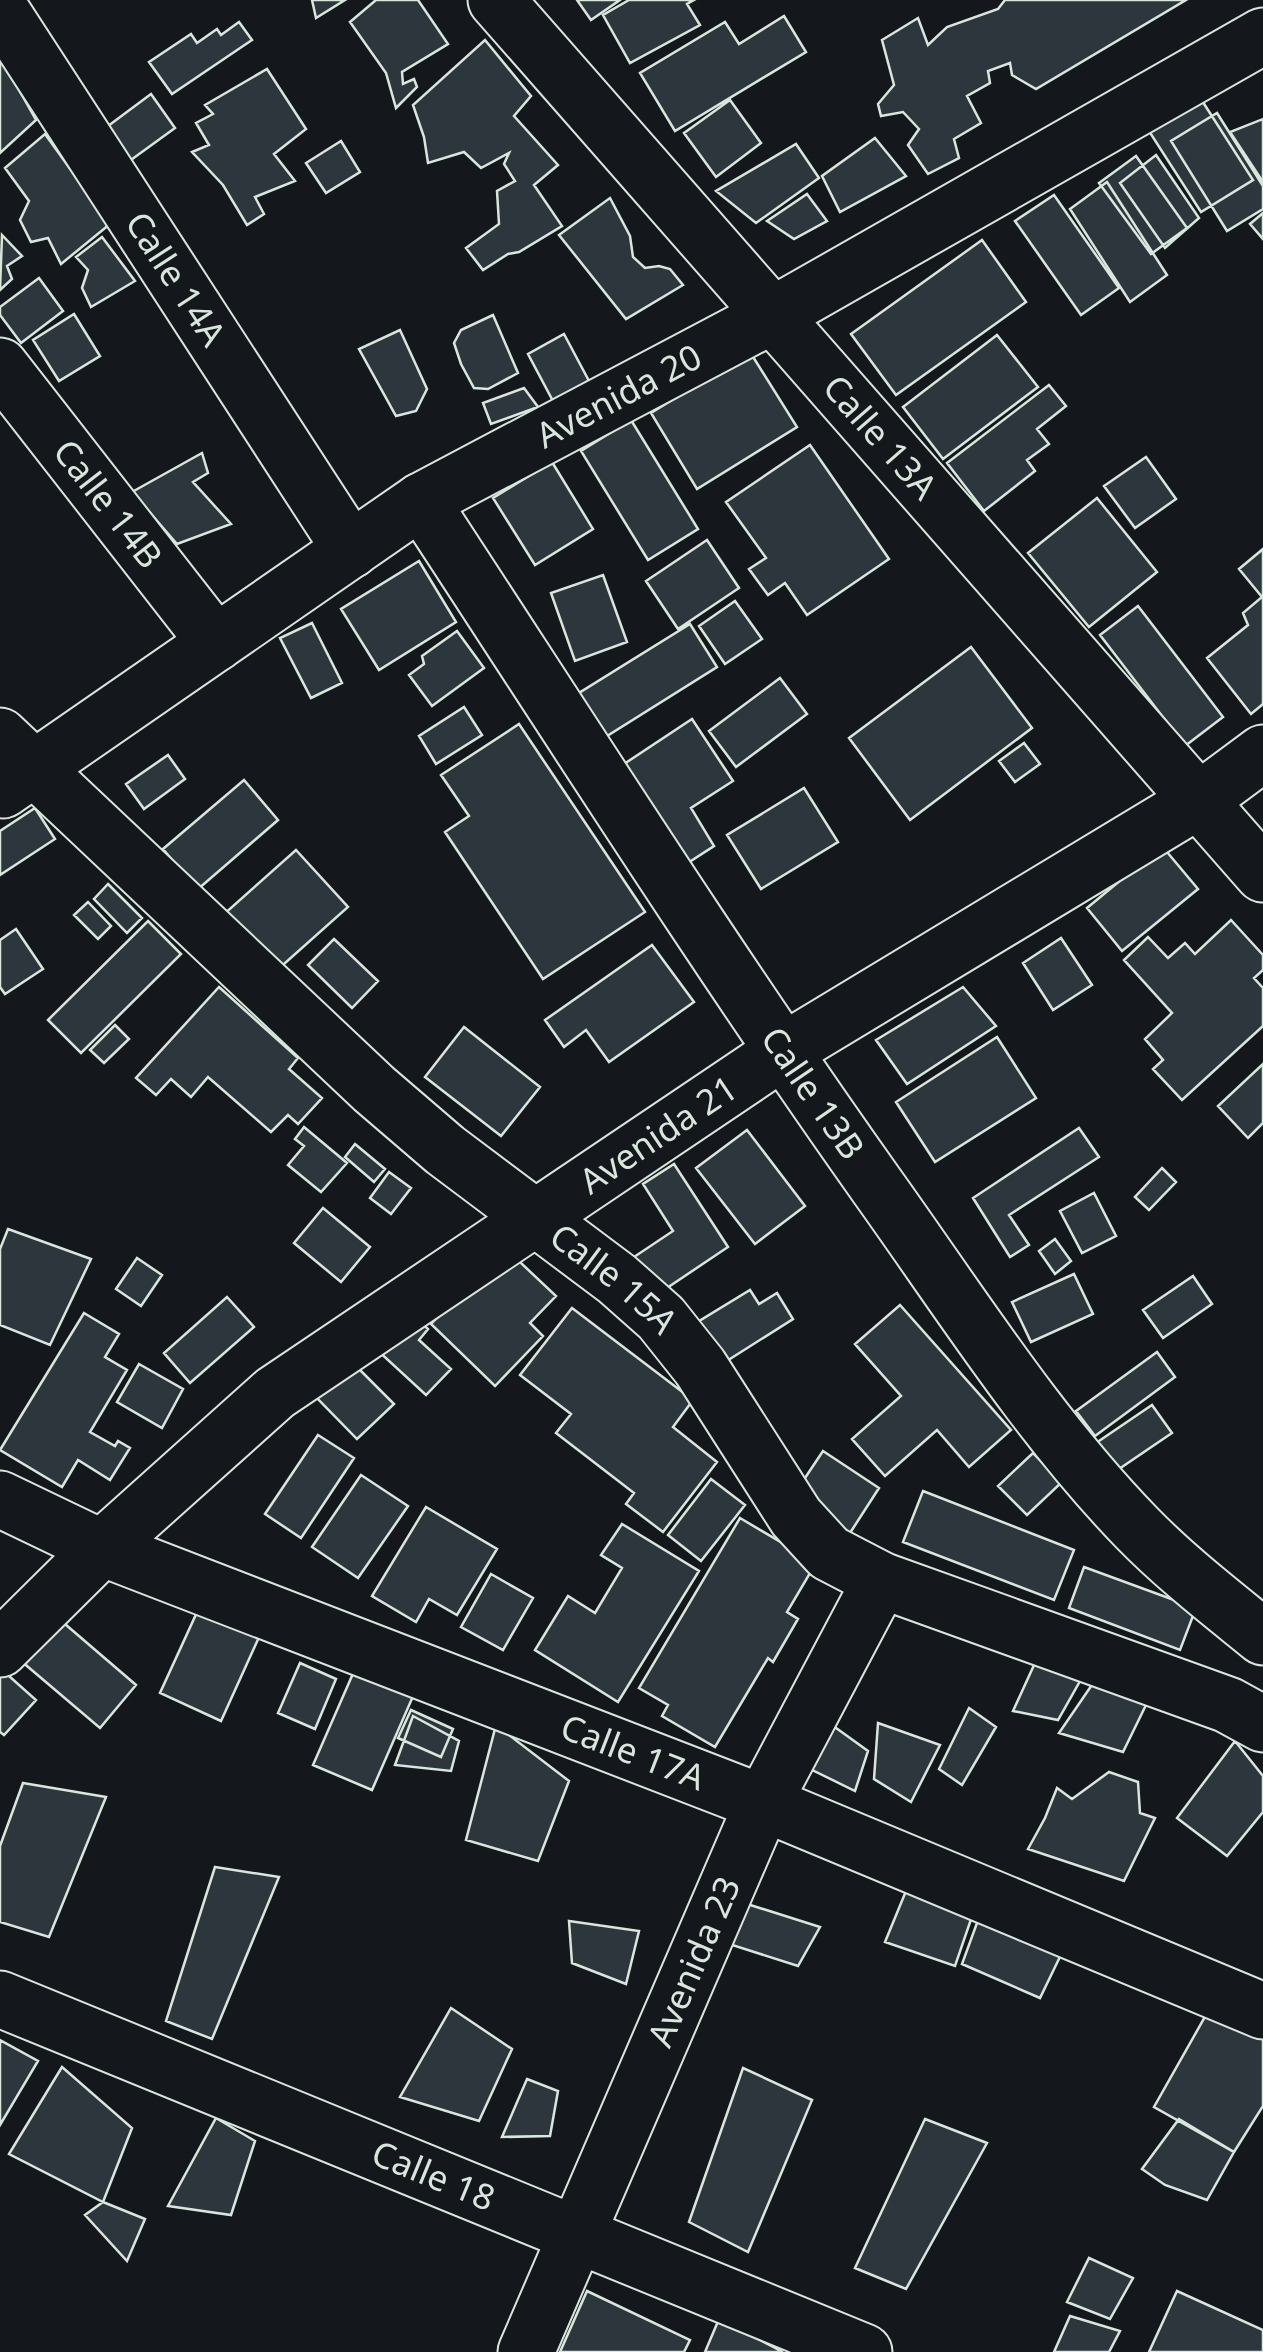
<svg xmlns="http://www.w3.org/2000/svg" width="1263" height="2352" viewBox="0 0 1263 2352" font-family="'Noto Sans',sans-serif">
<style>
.building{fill:#2c363c;stroke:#d8e6dc;stroke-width:2.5}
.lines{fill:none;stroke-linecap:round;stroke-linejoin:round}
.minor-casing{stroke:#d8e6dc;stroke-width:59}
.minor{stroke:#14181c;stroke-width:55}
.labels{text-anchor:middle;stroke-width:8;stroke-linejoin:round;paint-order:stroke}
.street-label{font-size:35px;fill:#d8e6dc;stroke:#14181c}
</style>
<rect width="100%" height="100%" fill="#14181c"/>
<path class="building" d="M312,0h33l-29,18z
M376,0h42l30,44 -46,28 1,12 11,-5 3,8 -21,21 -10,-35 -36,-51z
M577,0h43l-29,20z
M629,0h65l-7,4 13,21 -70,38 -27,-48z
M1005,0h181l-150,89 -24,-14 -2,-12 -22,8 2,12 -23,13 14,27 -27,16 5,19 -31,16 -20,-29 11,-16 -16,-17 -22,4 -3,-12 16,-19 -12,-45 36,-22 10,27 19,-18 51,-18z
M784,16l22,36 -131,79 -35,-58 85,-51 14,22z
M239,22l13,18 -80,54 -23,-32 42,-28 6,9 20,-14 4,6z
M485,40l46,56 -17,20 44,49 -24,20 28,41 -43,26 -11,2 -25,16 -17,-22 33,-24 -2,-33 18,-10 -11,-17 5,-11 -28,15 -17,-16 -36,11 -4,-26 -11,-32z
M0,56l36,64 -36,33z
M267,69l39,60 -32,25 21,27 -40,16 9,17 -17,11 -24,-40 -31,-33 17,-7 -13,-22 17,-9 -8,-9z
M151,94l24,34 -51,37 -24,-33z
M1199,96l54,84 -52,32 -54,-84z
M730,100l31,43 -45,34 -32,-44z
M1217,113l46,73v23l-36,22 -56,-90z
M1263,119v63l-33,-50z
M45,134l65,90 -49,40 -13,-26 -17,4 -11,-22 9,-19 -24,-33z
M875,138l31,38 -66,36 -18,-36z
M341,141l19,31 -34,21 -20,-30z
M796,144l23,34 -63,45 -40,-32z
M1156,155l43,63 -34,30 -45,-65z
M1136,156l51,72 -36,26 -52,-71z
M1107,182l60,93 -37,27 -60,-93z
M807,194l20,27 -33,18 -27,-18z
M1054,195l65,93 -38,27 -66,-94z
M610,198l20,38 3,21 12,11 14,-2 11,3 13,16 -57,34 -67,-84z
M1263,213v26l-13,-15z
M2,235l20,21 -15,10 5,13 -12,11z
M102,237l33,44 -44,26 -9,-19 6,-18 -12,-13z
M982,240l44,62 -130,93 -45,-61z
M39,278l24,33 -42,32 -21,-28v-8z
M74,314l26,42 -41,25 -26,-41z
M493,315l25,58 -30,16 -14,-1 -13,-24 -7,-21 7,-13z
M400,330l27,59 -11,22 -20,5 -37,-67z
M564,334l25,47 -36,20 -25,-47z
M997,335l41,52 -95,72 -40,-52z
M750,352l47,75 -100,62 -46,-76z
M1049,385l17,21 -29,23 12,15 -22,16 8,11 -51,40 -37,-48z
M524,388l14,19 -47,17 -8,-21z
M631,420l67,109 -50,31 -67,-109z
M810,445l79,114 -82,56 -22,-32 -17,12 -19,-26 17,-11 -40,-56z
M202,453l6,20 -15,9 38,42 -54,20 -45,-52z
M1146,457l30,42 -41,29 -31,-42z
M552,462l41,67 -58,36 -42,-67z
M1097,498l60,74 -68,55 -61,-74z
M707,540l32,48 -61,41 -32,-48z
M1263,549v155l-12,10 -44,-56 41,-33 -5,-12 19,-16 -23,-28z
M419,561l37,61 -77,48 -38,-61z
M603,575l24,67 -52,19 -24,-68z
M735,601l27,38 -37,25 -26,-38z
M1138,606l85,111 -38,29 -85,-111z
M312,623l30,60 -31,15 -31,-60z
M690,624l27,43 -110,69 -28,-43z
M457,631l27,37 -52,38 -23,-31 15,-11 -2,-8z
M971,647l61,81 -122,92 -61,-82z
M780,678l27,36 -71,53 -27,-36z
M464,707l18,28 -46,29 -17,-28z
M692,719l41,62 -42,27 23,38 -34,22 -65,-98z
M519,724l126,188 -102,67 -98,-147 24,-16 -28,-41z
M1024,743l16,21 -25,18 -16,-21z
M168,755l17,24 -41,30 -18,-25z
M244,780l34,40 -81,70 -34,-41z
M804,788l34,54 -77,47 -34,-54z
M35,808l20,31 -55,36v-44z
M1162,846l36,43 -76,62 -35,-43z
M296,850l52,57 -73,65 -52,-57z
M108,884l34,34 -15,15 -33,-34z
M88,902l23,24 -13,13 -24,-24z
M1231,920l32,35v15l-9,8 9,10v38l-81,74 -29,-31 10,-9 -18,-21 27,-26 -48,-53 24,-23 20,21 17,-15 10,11z
M148,921l33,33 -100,99 -33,-33z
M16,929l27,40 -38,25 -5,-7v-47z
M1061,938l31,47 -39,25 -30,-47z
M334,939l44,42 -26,27 -44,-43z
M652,945l42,57 -85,60 -23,-32 -22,17 -19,-27z
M219,987l79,71 -9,11 33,29 -24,26 -10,-9 -17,17 -63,-55 -17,20 -20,-18 -15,16 -20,-17z
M963,987l33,39 -89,58 -31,-44z
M115,1025l14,14 -25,24 -14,-13z
M464,1027l76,60 -39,49 -76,-59z
M997,1037l39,61 -101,64 -39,-60z
M1263,1064v59l-15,15 -30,-32z
M304,1127l43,36 -26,29 -33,-27 16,-19 -9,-7z
M1079,1128l20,29 -90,58 20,30 -19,12 -37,-59z
M747,1130l58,76 -50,38 -59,-76z
M355,1144l30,25 -11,13 -29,-25z
M674,1164l54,83 -73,49 -24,-37 42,-28 -30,-47z
M1162,1168l14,14 -27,28 -14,-13z
M389,1172l22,16 -20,26 -21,-16z
M1094,1193l22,43 -34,17 -22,-42z
M323,1208l47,39 -29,35 -47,-39z
M8,1229l83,30 -41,86 -50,-20v-76z
M1055,1239l16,22 -16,13 -16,-23z
M505,1248l51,48 -26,27 13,13 -48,50 -64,-62z
M137,1258l25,17 -21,31 -25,-17z
M1074,1274l19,40 -62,28 -19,-40z
M1193,1276l19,28 -49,34 -20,-28z
M750,1290l9,14 18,-11 16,26 -71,45 -26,-41z
M227,1297l27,30 -64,56 -26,-30z
M900,1305l111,125 -42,37 -32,-37 -52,46 -33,-37 49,-43 -46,-52z
M572,1308l121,92 -20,27 44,35 -54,70 -37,-28 8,-11 -78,-60 15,-19 -51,-39z
M410,1312l18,17 -9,11 32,29 -25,26 -50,-46z
M84,1313l35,21 -14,23 22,13 -37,62 25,14 3,-5 12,7 -20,32 -32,-20 -16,27 -62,-37z
M1157,1352l18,25 -80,59 -19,-25z
M353,1363l41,41 -37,35 -41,-42z
M139,1364l44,25 -21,39 -45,-26z
M1152,1405l20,28 -56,38 -20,-28z
M318,1435l36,23 -53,80 -36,-24z
M823,1451l56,37 -29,45 -57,-37z
M1033,1453l29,29 -35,33 -29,-29z
M361,1475l47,31 -50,72 -46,-31z
M711,1479l34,26 -44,56 -33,-26z
M923,1491l151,59 -20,50 -151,-58z
M426,1507l71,42 -40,66 -28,-16 -13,23 -44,-26z
M740,1518l76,45 -29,49 11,7 -25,43 -5,-4 -53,89 -53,-31 6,-11 -29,-17z
M622,1524l77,47 -81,131 -83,-52 33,-54 27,17 27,-45 -21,-13z
M1084,1567l112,41 -16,42 -111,-42z
M491,1574l42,24 -30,52 -42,-23z
M204,1597l61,27 -44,97 -61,-28z
M44,1606l92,79 -36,43 -93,-79z
M1040,1652l44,22 -26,46 -45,-9z
M362,1653l59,25 -49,112 -59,-25z
M300,1663l36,16 -21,50 -37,-16z
M0,1668l36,32 -32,35 -4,-3z
M1098,1676l48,29 -23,47 -64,-19z
M969,1708l27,19 -34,58 -23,-16z
M411,1710l42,19 -12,28 -43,-19z
M413,1716l46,25 -8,30 -56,-6z
M825,1720l43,31 -13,40 -51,-25z
M878,1723l62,22 -29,57 -37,-23z
M496,1725l73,56 -31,80 -72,-21z
M1235,1741l28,35v36l-36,44 -50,-38z
M1109,1772l29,10 2,31 15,5 -31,63 -96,-32 17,-31 12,-30 15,11z
M23,1783l83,14 -57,140 -49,-15v-76z
M215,1867l64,10 -67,162 -46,-18z
M913,1874l65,25 -23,67 -70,-24z
M985,1901l86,33 -31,64 -78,-34z
M744,1903l76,24 -22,39 -69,-22z
M569,1921l70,10 -13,53 -54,-21z
M1215,1999l48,27v80l-29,46 -80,-45z
M451,2008l61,41 -33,72 -79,-24z
M0,2040l38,21 -38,64z
M62,2067l70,61 -29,74 -94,-48z
M743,2068l69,32 -64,152 -59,-30z
M527,2079l31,12 -8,45 -48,1z
M216,2118l39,23 -24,74 -63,-9z
M925,2119l62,24 -81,146 -51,-21z
M1179,2119l55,33 -27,48 -42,-15 -23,-16z
M103,2202l42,17 -18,42 -42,-46z
M1089,2258l44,20 -23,41 -43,-17z
M587,2291l103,49 -6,12h-124z
M1177,2291l86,39v22h-114z
M1070,2316l50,15 -11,21h-55z
M719,2319l64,33h-78z"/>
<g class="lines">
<defs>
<g id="minor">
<path id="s1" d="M496,0l767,874"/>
<path id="s2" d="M0,9l351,541"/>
<path id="s3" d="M0,366l216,277"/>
<path id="s4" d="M421,501c150,229 297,461 456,685 83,116 161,240 260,342 39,40 83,74 126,109"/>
<path id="s5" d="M0,736l374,353 71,61 172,129 44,39 39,49 96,150 33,36 52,27 347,125 35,19"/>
<path id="s6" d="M3,790l418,-289 352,-186 490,-279"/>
<path id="s7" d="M0,1499l102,49 661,255 500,208"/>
<path id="s8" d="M0,1649l102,-101 173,-155 507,-341 419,-253 62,-46"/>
<path id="s9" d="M0,1999l864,353"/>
<path id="s10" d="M526,2352l237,-549 118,-223"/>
</g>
</defs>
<use href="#minor" class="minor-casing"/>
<use href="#minor" class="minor"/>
</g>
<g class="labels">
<g class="street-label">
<text dy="12" stroke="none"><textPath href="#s2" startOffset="322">Calle 14A</textPath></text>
<text dy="12" stroke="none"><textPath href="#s6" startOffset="732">Avenida 20</textPath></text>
<text dy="12" stroke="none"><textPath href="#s1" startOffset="582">Calle 13A</textPath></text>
<text dy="12" stroke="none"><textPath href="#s3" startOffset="175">Calle 14B</textPath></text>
<text dy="12" stroke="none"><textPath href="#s4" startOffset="710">Calle 13B</textPath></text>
<text dy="12" stroke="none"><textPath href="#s8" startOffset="838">Avenida 21</textPath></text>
<text dy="12" stroke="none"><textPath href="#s5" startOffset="820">Calle 15A</textPath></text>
<text dy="12" stroke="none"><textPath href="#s7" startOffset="682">Calle 17A</textPath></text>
<text dy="12" stroke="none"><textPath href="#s10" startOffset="425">Avenida 23</textPath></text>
<text dy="12" stroke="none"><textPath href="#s9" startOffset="468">Calle 18</textPath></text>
</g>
</g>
</svg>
